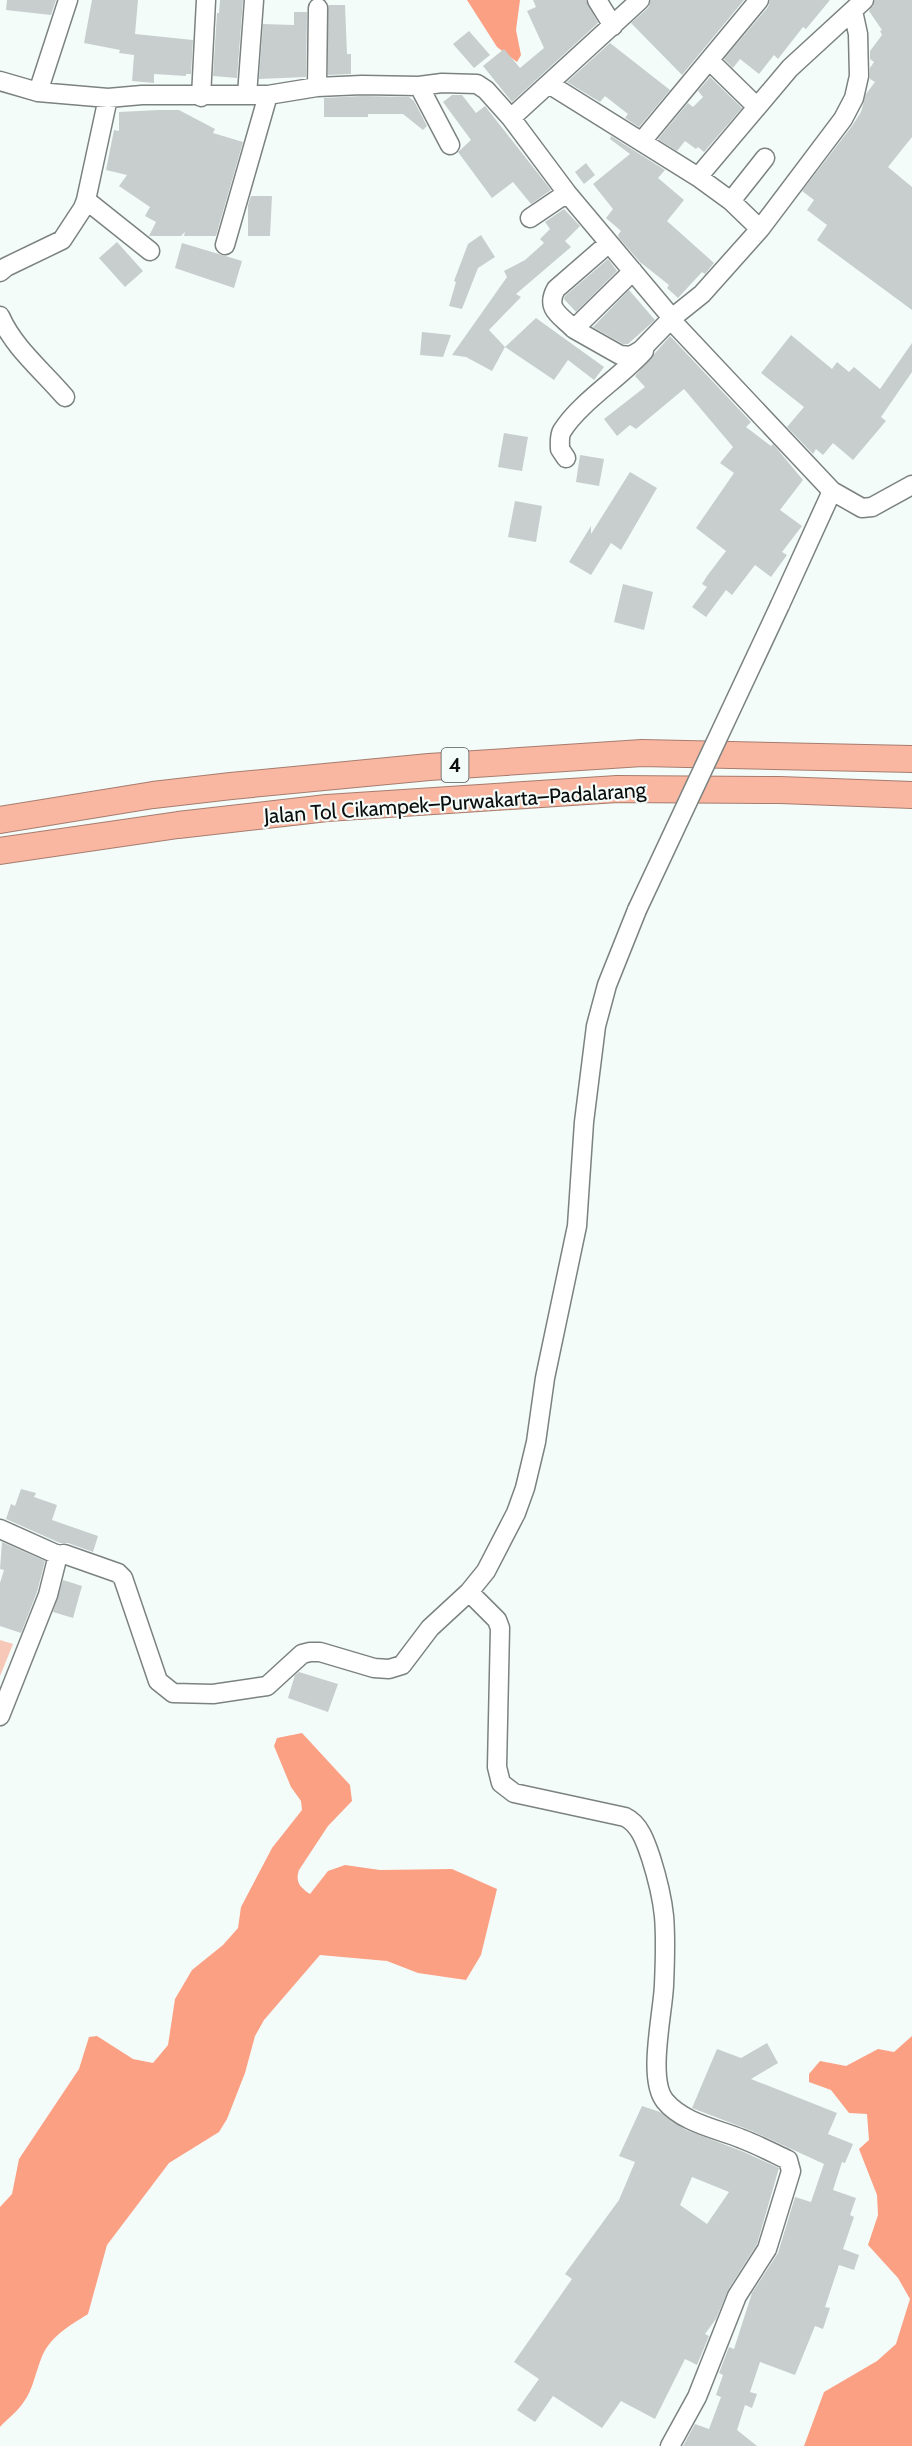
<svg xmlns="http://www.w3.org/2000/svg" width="912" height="2446" viewBox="0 0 912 2446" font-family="Cabin,sans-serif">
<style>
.green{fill:#f7c7b8}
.forest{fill:#fba083}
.building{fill:#c7cecd;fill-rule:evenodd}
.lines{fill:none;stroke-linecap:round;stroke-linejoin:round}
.minor-casing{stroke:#7b8280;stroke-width:21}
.highway-casing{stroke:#a67c6e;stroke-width:28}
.minor{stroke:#fff;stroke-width:18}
.highway{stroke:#f9b7a2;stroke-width:26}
.minor-bridge-casing{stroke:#7b8280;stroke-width:21;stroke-linecap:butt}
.minor-bridge{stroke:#fff;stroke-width:18}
.labels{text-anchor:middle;stroke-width:4.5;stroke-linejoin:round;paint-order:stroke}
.shield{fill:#f4fcfa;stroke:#525555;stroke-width:1.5}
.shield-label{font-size:20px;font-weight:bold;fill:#0c0e0e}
.street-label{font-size:21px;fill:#0c0e0e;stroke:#f4fcfa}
</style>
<rect width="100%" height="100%" fill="#f4fcfa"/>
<path class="green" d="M0,1640l13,4 -13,32z"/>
<path class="forest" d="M467,0h53l-4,30 5,25 -4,7 -20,-15z
M302,1733l48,52 2,16 -24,25 -29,44c-4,12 1,17 11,24l18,-23 17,-6 35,5 72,-1 45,20 -16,66 -15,25 -48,-7 -31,-12 -67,-6 -56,65 -9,16 -10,37 -18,46 -8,13 -50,31 -62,82 -19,69c-19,12 -39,23 -47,45 -6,15 -8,31 -18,44 -6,9 -16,16 -23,24v-220l12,-13 7,-35 60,-90 10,-32 8,-1 36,23 20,4 15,-18 7,-46 17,-29 31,-25 15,-17 3,-21 31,-59 30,-38 -1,-9 -10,-14 -17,-41 3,-8z
M912,2036v410h-108l20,-54 53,-31 19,-17 14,-45 -12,-21 -30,-33 10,-30 -1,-20 -18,-46 10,-9 -2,-26 -18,-1 -18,-23 -22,-8v-8l11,-13 26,5 32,-17 16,3z"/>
<path class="building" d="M7,0h49l-5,15 -45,-5z
M92,0h46l-3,34 58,6 -2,34h-5v2l-32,-2v9l-22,-2 2,-26 -15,-2 1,-3 -36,-7z
M220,0h23l-6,78 -24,-2 4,-63h2z
M533,0h53l12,23 -86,79 -29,-36 21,-17 16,19 24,-20 -17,-37 9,-4z
M651,0h93l-62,75 -51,-52 17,-15z
M770,0h60l-24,29 -3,-2 -25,32 -4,-4 -15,19 -19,-15 -7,9 -9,-9 44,-52z
M875,0h37v137l-24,30 24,20v123l-95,-70 10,-15 -20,-15 7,-10 -12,-9 50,-65 9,-14 5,-18 9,-12 -5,-3v-11l4,-6 -4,-3v-8l12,-16 -2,-4 2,-1 -13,-19z
M328,5h17l2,49h4v20l-23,1z
M294,12h13l-1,65 -47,2 4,-55 31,1z
M469,31l21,24 -16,13 -21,-24z
M610,43l60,47 -31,37 -14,-9 3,-4 -23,-18 -5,6 -33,-20z
M710,77l32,31 -38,44 -6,-5 -2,2 -11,-8 -8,10 -19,-12 30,-36 5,4 10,-10 -5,-6z
M452,95h10l14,18 9,-7 66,84 -20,14 -18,-22 -21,16 -34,-46 13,-12 -28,-38z
M362,96l47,1 5,4 13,25 -4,4 -20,-16h-35v3h-44v-19z
M158,110h21l36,19 -2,4 30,9 -27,94h-32l1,-4 -4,4h-32l7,-14 -11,-6 5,-9 -31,-21 8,-11 -21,-5 8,-40 5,1v-19z
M611,136l54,34 -7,8 26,22 -17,21 47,42 -9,11 -3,-2 -24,26 -11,-10 2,-3 -29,-23 -21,-24 -1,-3 3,-4 -15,-13 7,-9 -20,-25 37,-30 -20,-15z
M586,163l9,12 -11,9 -9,-12z
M251,196h21l-2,40h-22v-31z
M564,209l16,17 -15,15 6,6 -55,47 5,3 -32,33 16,17 31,-29 68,49 -10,13 -26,-20 -14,20 -49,-33 -13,24 -26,-14 -14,-2 55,-78 -3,-6 21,-11 19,-17 -4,-4 10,-10 -5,-7z
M481,235l14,22 -17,11 -16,41 -13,-3 7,-24 -2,-1 14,-37z
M117,242l26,29 -18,16 -26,-29z
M182,243l60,18 -8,27 -59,-20z
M608,259l9,12 -41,41 -12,-13 1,-3z
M629,290l26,30 -27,24h-5l-30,-17z
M422,332l29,3 -8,22 -23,-2z
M791,335l41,34 5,-7 12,10 5,-5 26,22 32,-46v29l-31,45 5,4 -33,39 -20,-17 -10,12 -7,-6 -3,5 -26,-27 17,-20 -43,-34z
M670,336l81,86 -5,5 25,19 2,-2 30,36 -23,30 22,16 -20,26 5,3 -16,22 -16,-12 -23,30 -6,-5 -20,27 -14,-10 15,-20 -5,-3 5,-8 19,-25 -30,-23 38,-55 -14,-10 13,-16 -49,-58 -48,40 -6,-4 -13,11 -13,-17 41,-32 -10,-11z
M504,433l24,4 -6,34 -24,-4z
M580,455l24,4 -5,27 -23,-4z
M630,472l27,16 -36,62 -10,-7 -20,32 -22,-13 22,-36v8z
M515,501l27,5 -6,36 -28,-5z
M623,584l30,8 -9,38 -30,-8z
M21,1489l15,4 -2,4 23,8 -5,15 46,16 -5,16 -25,-9h-8l-54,-24 5,-15 4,2z
M2,1542l43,19 -8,31 -16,41 -21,-7v-43l4,-13 -4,-1z
M63,1580l19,6 -9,32 -20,-6z
M299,1672l39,12 -10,28 -40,-14 7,-23z
M767,2043l11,20 -27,16 86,34 -9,21 25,10 -8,19 -3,-1 -9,28 23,8 -6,17 4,2 -11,32 16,6 -5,15 -15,-5 -14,42 5,1 -7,21 -8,-3 -20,49 -35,-13 -10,30 7,2 -5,14 -7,-3 -8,25 20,16h-74l12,-22 14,5 12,-32 -5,-2 7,-20 -4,-2 10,-26 5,2 18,-56 26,-40 17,-56 16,5 13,-38 -72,-33 -60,-23 25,-59 24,9z
M642,2106l18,6 26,18 58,22 35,16 -22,76 -29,46 -12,29 -11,15 4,2 -12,29 -12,-6 -30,60 -34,-18 -19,27 -49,-32 -18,26 -18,-12 22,-31 -25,-17 58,-83 -7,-5 54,-74 16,-38 -16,-6zM692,2177l37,15 -22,32 -27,-19z"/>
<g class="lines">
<defs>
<path id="minor" d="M597,0l16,26
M709,60l48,47
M0,81l38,11 70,6 34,-3h126l49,-8 45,-2 57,1 23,-3 35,1 9,6 25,28 56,75 105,125v3l160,170 -52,114
M549,84l149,93 33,24 29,28 -58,65 -30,24 -31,32 -10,6 -11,-1 -46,-26
M419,86l31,59
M317,87l1,-79
M38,92l30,-92
M247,95l7,-95
M201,97l5,-97
M108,98l-22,102 64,51
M511,118l129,-118
M642,141l117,-141
M698,177l92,-109 74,-68
M731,201l34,-43
M530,218l37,-25
M760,229l83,-110 11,-21 5,-22 -1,-42 -5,-23
M609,243l-53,46c-11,20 4,26 18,40l59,-58
M225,245l43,-150
M0,272l6,-5 56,-27 21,-32 3,-8
M0,316c14,32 42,54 65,81
M566,458l-6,-9c0,-6 -1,-13 2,-18 17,-28 59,-54 82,-80
M832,491l30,17 10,-1 40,-22
M0,1529l58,26 6,-1 54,19 5,5 35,103 15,12 40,1 54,-8 35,-32 8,-2h10l54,16 15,1 13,-4 28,-37 39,-36 17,-21 30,-58 9,-25 11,-46 9,-64 32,-152 7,-104 12,-96 11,-41 30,-75
M469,1592l28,28 3,8 -3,139 4,16 13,10 111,24c15,7 21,26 26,41 6,19 11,38 13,58 2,23 1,46 0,69 -1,28 -17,94 1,116 18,22 53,28 77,38 16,6 31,14 46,21l3,11 -24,78 -30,47 -40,101 -27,49
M0,1716l48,-121 10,-40"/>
<path id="highway" d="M0,820l153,-25 78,-9 198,-19 213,-14 270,6
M0,851l178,-26 149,-17 290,-19 163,1 132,5"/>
</defs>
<use href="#minor" class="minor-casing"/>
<use href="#highway" class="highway-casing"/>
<use href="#minor" class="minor"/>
<use href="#highway" class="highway"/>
<defs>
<path id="minor-bridge" d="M637,910l143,-305"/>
</defs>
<use href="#minor-bridge" class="minor-bridge-casing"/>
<use href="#minor-bridge" class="minor-bridge"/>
</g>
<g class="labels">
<rect class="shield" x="441.5" y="748" width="27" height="34" rx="4.5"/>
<g class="shield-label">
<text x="455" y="772">4</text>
</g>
<g class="street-label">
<text transform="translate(455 803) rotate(-4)" y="7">Jalan Tol Cikampek–Purwakarta–Padalarang</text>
</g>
</g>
</svg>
